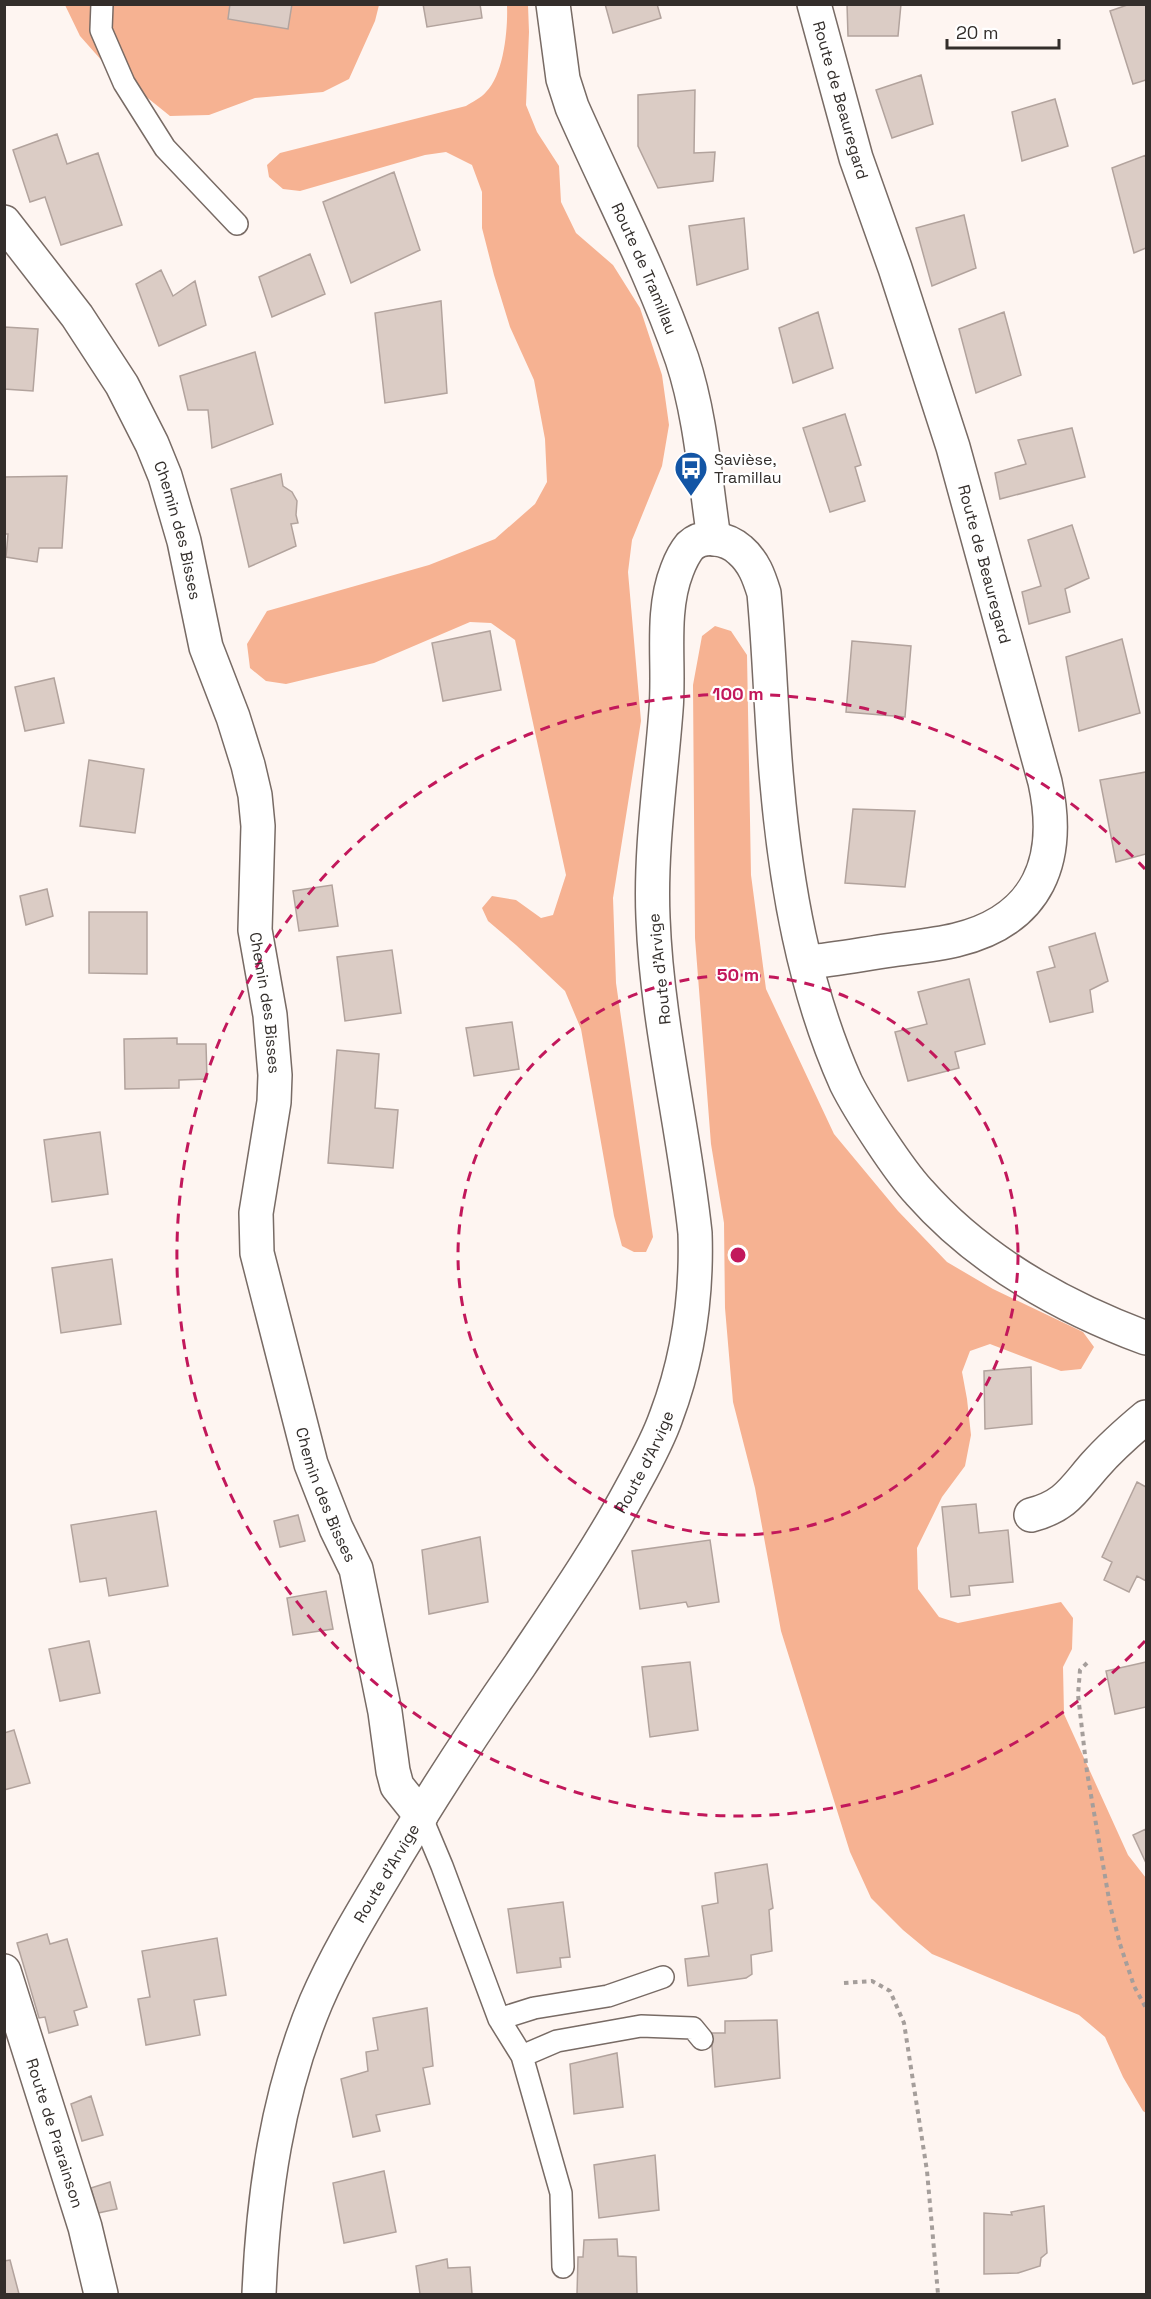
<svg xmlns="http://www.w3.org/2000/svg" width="1151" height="2299" viewBox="0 0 1151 2299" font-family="'Space Grotesk',sans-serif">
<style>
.forest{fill:#f6b292}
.building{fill:#dbccc5;stroke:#b2a39d;stroke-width:1.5}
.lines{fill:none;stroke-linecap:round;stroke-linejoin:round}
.lane-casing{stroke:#786b65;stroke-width:24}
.street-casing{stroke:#786b65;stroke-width:36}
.secondary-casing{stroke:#786b65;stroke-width:36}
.path{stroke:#a59e9b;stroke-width:4;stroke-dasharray:4.5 4.5;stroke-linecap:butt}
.lane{stroke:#fff;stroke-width:21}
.street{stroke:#fff;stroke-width:33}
.secondary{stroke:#fff;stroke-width:33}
.ring{fill:none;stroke:#c2185b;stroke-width:3;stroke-dasharray:10 8}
.labels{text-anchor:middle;stroke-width:4.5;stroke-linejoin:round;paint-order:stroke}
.street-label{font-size:16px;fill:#332e2b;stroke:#fff}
.poi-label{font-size:16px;fill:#332e2b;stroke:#fff;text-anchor:start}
.centre{fill:#c2185b;stroke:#fff;stroke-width:3}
.ring-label{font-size:18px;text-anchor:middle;font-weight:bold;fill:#c2185b;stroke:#fff;stroke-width:4.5;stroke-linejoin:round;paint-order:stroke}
</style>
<rect width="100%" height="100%" fill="#fef5f1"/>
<path class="forest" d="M65,5h314l-4,16 -26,58 -26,13 -68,6 -46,17 -39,1 -67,-54 -23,-26z
M507,5h21l1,27 -3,73 11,27 22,34 2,36 15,31 37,32 27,43 22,67 7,50 -7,41 -30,74 -4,32 13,149 -28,177 3,85 37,254 -7,15h-12l-12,-6 -8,-30 -33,-187 -16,-38 -49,-46 -28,-24 -6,-13 10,-12 24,4 25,18 12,-3 13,-40 -51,-235 -24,-17 -21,-1 -96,41 -88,21 -20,-3 -16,-13 -3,-24 20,-33 162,-46 66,-26 40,-35 12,-22 -2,-43 -11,-59 -24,-53 -16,-52 -12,-47v-36l-10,-27 -26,-13 -21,3 -125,36 -17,-2 -14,-12 -2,-12 13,-12 186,-47c6,-4 15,-8 20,-14 18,-18 22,-63 21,-87z
M715,626l16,5 16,24 4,220 15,114 68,145 64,77 49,51 46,27 90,43 11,15 -13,22 -20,2 -71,-27 -20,7 -8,21 5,27 4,36 -6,31 -23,31 -25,51 1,41 21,28 19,6 103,-21 12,16 -1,31 -9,18 1,47 64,141 18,23v235l-3,-2 -20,-34 -18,-40 -26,-22 -147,-61 -29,-24 -32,-32 -21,-46 -69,-221 -26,-143 -22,-86 -8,-94 -1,-85 -13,-79 -16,-206 -2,-253 9,-49z"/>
<path class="building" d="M230,4h62l-4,25 -60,-10z
M423,4h57l2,14 -55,9z
M605,4h52l4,14 -48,15z
M847,4h54l-3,32h-50z
M1130,4h16v76l-13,4 -23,-73z
M921,75l12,49 -41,14 -16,-48z
M695,90l-1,63 21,-1 -2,29 -55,7 -20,-42v-51z
M1055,99l13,47 -46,15 -10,-49z
M57,134l10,30 31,-11 24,72 -61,20 -16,-48 -15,5 -17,-52z
M1146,155v93l-12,5 -22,-85z
M394,172l26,78 -69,33 -28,-81z
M964,215l12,53 -44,18 -16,-58z
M744,218l4,51 -51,16 -8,-59z
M310,254l15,40 -53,23 -13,-40z
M161,270l12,26 22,-15 11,44 -47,21 -23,-62z
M441,301l6,92 -62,10 -10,-90z
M818,312l15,56 -40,15 -14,-55z
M1004,312l17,63 -45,18 -17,-64z
M4,327l34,2 -5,62 -29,-2z
M255,352l18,72 -61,24 -4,-38h-20l-8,-34z
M845,414l16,51 -6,2 10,34 -35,11 -27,-84z
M1072,428l13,49 -85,22 -5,-26 31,-9 -8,-24z
M281,474l2,12 9,6 5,9 -1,14 2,8 -7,1 5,22 -47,21 -18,-78z
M67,476l-5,72h-23l-2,14 -31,-5 2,-23h-4v-57z
M1072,525l17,53 -24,11 5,23 -41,12 -7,-32 19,-6 -13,-46z
M490,631l11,59 -58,11 -11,-58z
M1122,639l18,74 -61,18 -13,-74z
M852,641l59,5 -6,71 -59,-5z
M54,678l10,45 -39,8 -10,-44z
M89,760l55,9 -9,64 -55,-7z
M1146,772v82l-30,8 -16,-82z
M853,809l62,2 -10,76 -60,-4z
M332,885l6,41 -39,5 -6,-40z
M47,889l6,27 -27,9 -6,-29z
M89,912h58v62l-58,-1z
M1095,933l13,48 -18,9 3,22 -43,10 -13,-50 18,-5 -6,-20z
M392,950l9,63 -56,8 -8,-64z
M969,979l16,65 -30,8 4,16 -51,13 -13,-49 32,-8 -9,-32z
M512,1022l7,47 -45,7 -8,-48z
M177,1038v6h29l1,35 -28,1v8l-54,1 -1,-50z
M337,1050l42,4 -4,54 23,2 -5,58 -65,-5z
M100,1132l8,62 -56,8 -8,-62z
M112,1259l9,65 -60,9 -9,-65z
M1031,1367l1,57 -47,5 -1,-58z
M1137,1482l9,5v94l-9,-5 -8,16 -25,-12 8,-18 -10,-5z
M976,1504l3,29 29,-3 5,52 -44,4 1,9 -19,2 -9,-90z
M156,1511l12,75 -59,10 -3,-18 -26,4 -9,-57z
M298,1515l7,26 -25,6 -6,-26z
M480,1537l8,65 -59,12 -7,-64z
M710,1540l9,62 -31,5 -2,-5 -46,7 -8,-58z
M326,1591l7,38 -40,6 -6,-37z
M89,1641l11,52 -40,8 -11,-52z
M690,1662l8,68 -48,7 -8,-70z
M1146,1662v45l-31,7 -9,-43z
M14,1730l16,53 -26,7v-57z
M1146,1829v34l-13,-28z
M767,1864l6,44 -4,2 3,41 -21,4 1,19 -6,4 -58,8 -3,-27 24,-3 -7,-50 16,-3 -3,-30z
M563,1902l7,55 -10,1 1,9 -44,6 -9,-64z
M47,1934l3,10 17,-5 20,68 -13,4 4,14 -29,8 -4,-16 -6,1 -22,-75z
M217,1938l9,57 -32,5 6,35 -54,10 -8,-46 12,-2 -8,-46z
M427,2008l6,58 -10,2 7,36 -54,11 4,16 -27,6 -12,-58 27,-8 -2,-19 12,-2 -5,-32z
M777,2020l3,58 -65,9 -4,-54h14v-12z
M617,2053l6,54 -49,7 -4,-50z
M91,2096l12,39 -21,6 -11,-37z
M655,2155l4,55 -60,8 -5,-53z
M384,2171l12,61 -52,11 -11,-60z
M110,2182l7,27 -19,4 -7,-25z
M1044,2206l3,47 -6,5 -1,8 -22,7 -34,1v-61l28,2 -1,-3z
M617,2239l1,17 18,1 1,37h-60l1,-37h5l1,-17z
M447,2259l1,9 22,-1 2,27h-52l-4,-28z
M10,2260l9,34h-15v-33z"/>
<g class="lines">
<defs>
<path id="lane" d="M102,4l-1,26 23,53 41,65 72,76
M421,1816l21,50 57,153 23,37 39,137 2,74
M499,2019l35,-11 74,-12 55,-19
M522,2056l35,-15 84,-15 52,2 9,11"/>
<g id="street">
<path id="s1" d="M553,4l10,75 9,28c37,84 80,165 110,252 19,57 23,120 32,180"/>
<path id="s2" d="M4,222l73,94 45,69 30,59 13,32 19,65 22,106 27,70 15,48 7,30 3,31 -3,104 15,85 5,60 -1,27 -18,111 1,40 54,211 25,64 20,41 29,143 8,59 4,15 24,30"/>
<path d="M806,962c29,-2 57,-8 86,-12 21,-3 43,-5 64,-10 83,-20 106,-80 89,-158l-92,-335 -58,-179 -39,-110 -42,-154"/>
<path d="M1031,1515c35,-9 42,-25 64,-50 16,-18 33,-33 51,-48"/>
<path id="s3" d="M4,1971l81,256 16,67"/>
</g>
<g id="secondary">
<path id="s4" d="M259,2294c4,-99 18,-199 57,-292 19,-44 43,-84 67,-124 43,-73 89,-144 137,-213 38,-57 77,-113 110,-174 13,-24 27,-48 36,-74 22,-58 31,-122 29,-184 -11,-105 -38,-209 -42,-315 -3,-68 8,-141 13,-208 4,-46 -6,-97 11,-140 3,-8 8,-18 13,-24 14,-13 38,-7 50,4 14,12 19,27 24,43 6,64 7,127 13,190 9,102 27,206 69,300 10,20 23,40 35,58 12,18 24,36 38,51 60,68 144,115 227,146"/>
</g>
</defs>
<use href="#lane" class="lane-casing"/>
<use href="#street" class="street-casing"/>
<use href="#secondary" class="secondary-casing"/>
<path class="path" d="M1087,1663l-7,7 -2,25 9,77 23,133 10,39 14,42 12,22
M844,1983l28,-2 18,10 14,32 23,148 11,123"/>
<use href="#lane" class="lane"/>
<use href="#street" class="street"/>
<use href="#secondary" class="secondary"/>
</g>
<g class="ring">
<circle cx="738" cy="1255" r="280"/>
<path d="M1145 1641A561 561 0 1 1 1145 869"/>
</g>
<defs>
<symbol id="bus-pin" viewBox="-11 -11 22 30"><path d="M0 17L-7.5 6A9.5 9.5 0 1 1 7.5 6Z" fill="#1355a5" stroke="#fff"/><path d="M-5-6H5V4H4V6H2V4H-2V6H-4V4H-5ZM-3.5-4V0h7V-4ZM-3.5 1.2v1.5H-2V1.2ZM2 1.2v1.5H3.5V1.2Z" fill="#fff"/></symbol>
</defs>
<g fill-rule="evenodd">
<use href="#bus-pin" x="672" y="449" width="38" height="52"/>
</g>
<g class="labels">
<g class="street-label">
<text transform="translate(841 100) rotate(74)" y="6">Route de Beauregard</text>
<text dy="6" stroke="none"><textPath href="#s1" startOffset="282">Route de Tramillau</textPath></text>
<text dy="6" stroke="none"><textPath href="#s2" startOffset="358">Chemin des Bisses</textPath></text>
<text transform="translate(985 564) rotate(75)" y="6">Route de Beauregard</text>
<text transform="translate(659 969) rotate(-96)" y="6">Route d'Arvige</text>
<text dy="6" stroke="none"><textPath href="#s2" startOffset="843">Chemin des Bisses</textPath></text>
<text dy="6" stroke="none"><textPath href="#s4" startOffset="932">Route d'Arvige</textPath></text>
<text dy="6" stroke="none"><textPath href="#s2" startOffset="1347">Chemin des Bisses</textPath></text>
<text dy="6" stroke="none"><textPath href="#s4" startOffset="446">Route d'Arvige</textPath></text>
<text dy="6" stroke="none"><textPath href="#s3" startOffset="170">Route de Prarainson</textPath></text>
</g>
<g class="poi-label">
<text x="714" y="465">Savièse,<tspan x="714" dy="18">Tramillau</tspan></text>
</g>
</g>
<circle cx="738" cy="1255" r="9" class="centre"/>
<g class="ring-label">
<text x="738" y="700">100 m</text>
<text x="738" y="981">50 m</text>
</g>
<rect width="1151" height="2299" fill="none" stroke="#332e2b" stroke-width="12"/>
<path d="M947 39v9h112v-9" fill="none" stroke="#332e2b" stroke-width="3"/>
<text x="956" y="39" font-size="18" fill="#332e2b" stroke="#ffffff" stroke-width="4.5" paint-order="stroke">20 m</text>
</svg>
